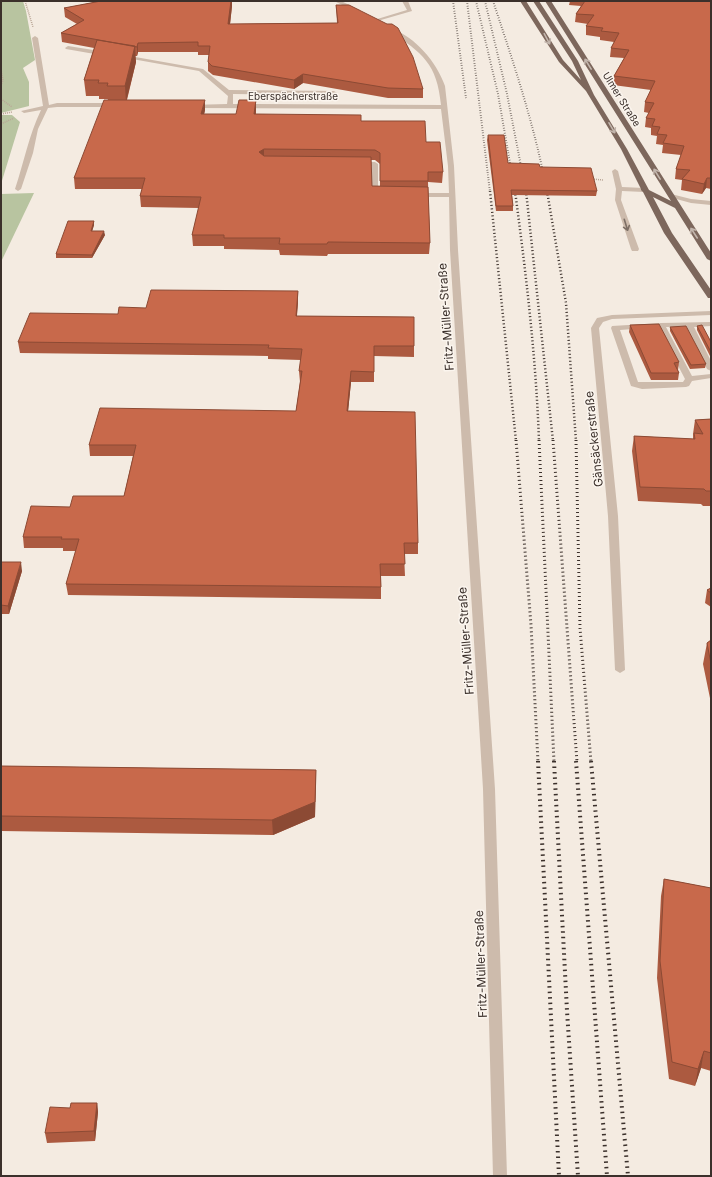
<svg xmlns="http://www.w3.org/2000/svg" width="712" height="1177" viewBox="0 0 712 1177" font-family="Inter,sans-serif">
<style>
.green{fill:#b8c4a0}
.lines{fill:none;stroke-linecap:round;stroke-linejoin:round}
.path{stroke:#b9a596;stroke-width:1.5;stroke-dasharray:1 1;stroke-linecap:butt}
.minor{fill:#cdbbac;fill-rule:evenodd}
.major{fill:#7d675c;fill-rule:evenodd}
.rail-far3{stroke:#3b302b;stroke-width:2;stroke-dasharray:0.5 2;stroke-linecap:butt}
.rail-far2{stroke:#3b302b;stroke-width:2.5;stroke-dasharray:1 2.5;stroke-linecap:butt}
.rail-far1{stroke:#3b302b;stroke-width:3;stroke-dasharray:1 3;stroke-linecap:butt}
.rail{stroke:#3b302b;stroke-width:4;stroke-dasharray:1.5 4;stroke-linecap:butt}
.wall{fill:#ac5a40;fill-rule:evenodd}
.shaded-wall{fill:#8c4a34}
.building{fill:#c8694b;stroke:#8c4a34}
.oneway{stroke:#c2b5ac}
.oneway2{stroke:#7d6f65}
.labels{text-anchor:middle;stroke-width:3;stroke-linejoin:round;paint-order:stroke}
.far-street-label{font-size:10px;fill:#3b302b;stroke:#fbf5ee}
.street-label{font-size:12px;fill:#3b302b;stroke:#fbf5ee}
</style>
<rect width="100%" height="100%" fill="#f4ebe1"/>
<path class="green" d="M1,1h22l3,10 9,49 -12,8 6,14v24l-28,7z
M1,115h11l8,7 -19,62z
M34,193l-33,69v-68z"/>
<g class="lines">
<path class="path" d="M25,1l8,26
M1,69l2,11 -2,6
M1,99l11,8
M1,114l11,-2
M1,124l13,-6
M592,179l11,1"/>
<path class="minor" d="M334,1h7l19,9 -5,1z
M402,1h6l4,10 -38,11v-2l33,-10z
M391,28c25,10 45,33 54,58l9,80 4,84 37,539 12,387h-14l-10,-387 -33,-539 -1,-53h-34l-3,-2 3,-2h34l-1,-27 -7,-57 -249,-1 -3,-2 1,-1 37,-1 1,-8 -29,-25 -78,-14 3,-2 79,14 26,21 105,1 3,2 -3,2 -101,-1v10l208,1c-4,-41 -18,-52 -52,-74v-2z
M35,36l3,2 11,67 8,-2h59l3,2 -3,2h-59l-9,1 -10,21 -5,24 -12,36 -3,2 -3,-2c9,-27 14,-54 26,-79l-17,3 -3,-2 22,-5 -11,-68z
M68,46l38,6 3,2 -3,2 -40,-7 -1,-1z
M375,162l3,2v29l4,2 -3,2 -7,-2v-29h-14l-3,-2 3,-2z
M615,169l3,2 4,16 22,1 3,2 -3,2 -22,-1 -1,9 18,49 -1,2h-6l-1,-2 -16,-49 1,-11 -4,-18z
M671,194l20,5 20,2v4l-20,-2 -22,-6 -1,-1z
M711,311v4l-99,4 -9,3 -4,6 19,188 7,154 -5,3 -5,-3 -7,-154 -17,-188 6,-10 15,-3z
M711,322v4l-17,1 17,34v10l-4,-2 -21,-42h-20l26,49 19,-2v4l-19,3 -3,5 -3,1 -44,2 -11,-3 -20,-58 1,-2 49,-3zM658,327l27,52 -2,3h-45l-18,-52z"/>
<path class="major" d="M520,1h6l37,59 18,20 -9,-19 -39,-60h6l39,60 16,34 33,54 22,41 22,11 -126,-200h6l160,252v8l-4,-2 -32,-51 -22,-11 19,36 39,57v8h-3l-44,-65 -21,-41 -2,-2v-1l-20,-40 -35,-58 -27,-29z"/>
<path class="rail-far3" d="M453,1l13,97
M467,1l23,191
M476,1l22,93 17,98
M485,1l22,93 19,98
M493,1c21,63 42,126 54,191"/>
<path class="rail-far2" d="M490,191l26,250
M515,191c11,83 21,166 24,250
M526,191l27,250
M547,191l19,112 10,138"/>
<path class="rail-far1" d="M516,440l15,185 7,137
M539,440l15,322
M553,440l24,322
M576,440l4,188 11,134"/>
<path class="rail" d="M538,761l21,415
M554,761l13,250 11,165
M576,761l31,415
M591,761l37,415"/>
</g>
<path class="wall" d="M101,1h131v5l-2,18 107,-1 -1,-18 87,84v9h-35l-85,-15 -9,6 -81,-14 -5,-4v-9l1,-7h-11v-3h-60l-1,4h-2l1,6 -9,38 78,10 -1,4h32l20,-14v14l105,7 65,21 17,30 -1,11 -14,-1 2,61 -1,11h-101l-1,2 -47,-1 -1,-5 -55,-1v-3h-31l-1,-11 7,-27 -58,-1 -1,-11 2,-7h-67l-1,-11 34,-79h-9v-3h-13l-2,-16 10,-32 -32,-6 -1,-9 16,-9 -12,-7 -1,-9zM371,160h4l5,4v22h-8z
M570,1h141v188l-5,-1 -4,6 -21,-4 1,-10 -7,-1 1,-10 5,-14 -19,-2 1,-8 -7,-1 1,-8 -6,-1v-7l-6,-1 1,-9 3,-5 -5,-1 1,-10 6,-12 -38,-5 1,-9 10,-18 -14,-1 1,-9 3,-6 -14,-2v-3l-14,-2v-9l2,-2 -13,-2 1,-8 5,-8 -12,-1z
M488,135l20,28 32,4 57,24 -1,5 -84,-1 1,11v5h-17l-9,-71z
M94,221v4l-2,6 13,4 -13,23h-36v-4z
M298,291v10l-1,15 117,1v40l-40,-1v26h-23l-3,29 70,132v11h-14l1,22h-24v23l-313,-4 -2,-11 10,-33h-13v-3h-39l-1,-11 47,-30 54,-11 9,-40h-43l-1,-11 207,-34 4,-29 -1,-11 2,-11 -33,-1v-3l-248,-3 -2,-11 100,-28 28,-6z
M630,325l49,37 -1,8 1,3 -1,7h-27l-22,-48z
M697,326l14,16v16l-14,-28z
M670,327l36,37 -1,4 -15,1 -20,-38z
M711,419v87h-8l-2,-2 -63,-3 -6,-50 2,-15 59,3v-5l2,-14z
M1,562l21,9 -13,43h-8z
M711,588v19l-6,-4 2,-13z
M711,640v63l-8,-39 4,-21z
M1,766l315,4 -1,47 -42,18 -272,-4z
M664,879l47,9v183l-10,-3 -6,18 -26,-7 -12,-101 4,-82z
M97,1103l1,9 -3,29 -48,2 -2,-10 25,-25z"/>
<path class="shaded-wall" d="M231,1h1v5l-3,27 -1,-9z
M138,43v9l-1,4v-9z
M135,46l1,16 -10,40 -1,-16z
M303,74v9l-9,6v-9z
M205,100v10l-3,14 -1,-10z
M256,100v10l-2,15v-11z
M264,149v11l-5,-8z
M707,178l-1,10 -4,6 2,-10z
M94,221v4l-3,10v-4z
M104,231l1,4 -13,23v-3z
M298,291v10l-2,25v-10z
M351,371v11l-4,40v-11z
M21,562l1,9 -13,43 -1,-8z
M316,770l-1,47 -42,18 -1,-15z
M704,1051l-3,17 -6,18 3,-17z
M97,1103l1,9 -3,29 -1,-10z"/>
<path class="building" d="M101,1h130l-3,23 110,-1 -2,-18h13l38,19h5l6,4 15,29 10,32 -35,-1 -85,-14 -9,6 -82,-14 -4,-4 2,-16h-12v-4l-60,1 -1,4 -76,-14 23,-13 -20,-12z
M585,1h126v177h-4l-3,6 -22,-5 8,-9 -14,-1 8,-23 -21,-3 4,-8 -10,-1 3,-7 -8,-1 3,-7 -9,-1 8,-15 -9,-1 10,-21 -41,-5 15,-26 -18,-2 8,-15 -18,-2 2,-3 -17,-2 8,-11 -18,-1z
M97,40l38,6 -10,40h-18l1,-3h-10l1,-3h-15z
M104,100h101l-4,14h35l3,-14h17l-2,14 107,1v6h64l1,21h14l3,30h-15v9h-48v-28l-5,-3 -111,-1 -5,3 5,4 107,1 1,29 56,1 2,56 -99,-1h-3l-1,2h-48l1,-6h-56v-3h-32l9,-38 -61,-1 5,-18h-71z
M488,135h16l4,28 31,1 1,3 51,1 6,23 -86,-1 2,16h-17z
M68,221h26l-3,10h13l-12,24 -36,-1z
M151,290l147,1 -2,25 118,1v29h-40v26l-23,-1 -4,40 68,1 3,131h-14l1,21h-25l1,23 -315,-3 13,-45h-18l1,-2h-39l8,-31 39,1 3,-11h51l12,-51h-47l11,-37 196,3 6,-40h-3l3,-22 -34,-1 1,-3 -251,-3 12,-29 88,1 1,-7 27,1z
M659,324l20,38 -5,1 5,10h-28l-21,-48z
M702,325l9,17v10l-14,-26z
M686,326l20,38 -15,1 -21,-38z
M711,419v72h-5l-2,-2 -64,-2 -6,-51 61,3 -1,-6 9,1 -8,-14z
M1,562h20l-13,44 -7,-1z
M711,588v5l-4,-3z
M711,640v24l-4,-21z
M1,766l315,4 -1,32 -43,18 -271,-4z
M664,879l47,9v165l-7,-2 -6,18 -26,-7 -12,-101z
M71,1103h26l-3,28 -49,2 5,-26 20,1z"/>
<defs><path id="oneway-shaft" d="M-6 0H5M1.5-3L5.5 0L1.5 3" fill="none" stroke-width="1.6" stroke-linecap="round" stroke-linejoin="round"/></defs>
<g class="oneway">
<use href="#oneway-shaft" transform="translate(547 39) rotate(62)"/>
<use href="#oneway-shaft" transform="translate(588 64) rotate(-122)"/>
<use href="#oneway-shaft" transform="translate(612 128) rotate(60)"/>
<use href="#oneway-shaft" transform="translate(657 174) rotate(-122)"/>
<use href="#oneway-shaft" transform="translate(694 233) rotate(-123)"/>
</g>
<use class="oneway2" href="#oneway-shaft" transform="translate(626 225) rotate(73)"/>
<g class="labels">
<g class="far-street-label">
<text x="293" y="100">Eberspächerstraße</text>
<text transform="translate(622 99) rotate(58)" y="4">Ulmer Straße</text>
</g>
<g class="street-label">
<text transform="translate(446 317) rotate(-94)" y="4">Fritz-Müller-Straße</text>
<text transform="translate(594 439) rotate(-96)" y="4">Gänsäckerstraße</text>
<text transform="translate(466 641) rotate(-94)" y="4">Fritz-Müller-Straße</text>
<text transform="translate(481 964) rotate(-92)" y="4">Fritz-Müller-Straße</text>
</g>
</g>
<rect width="712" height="1177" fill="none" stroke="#3b302b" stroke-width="4"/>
</svg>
